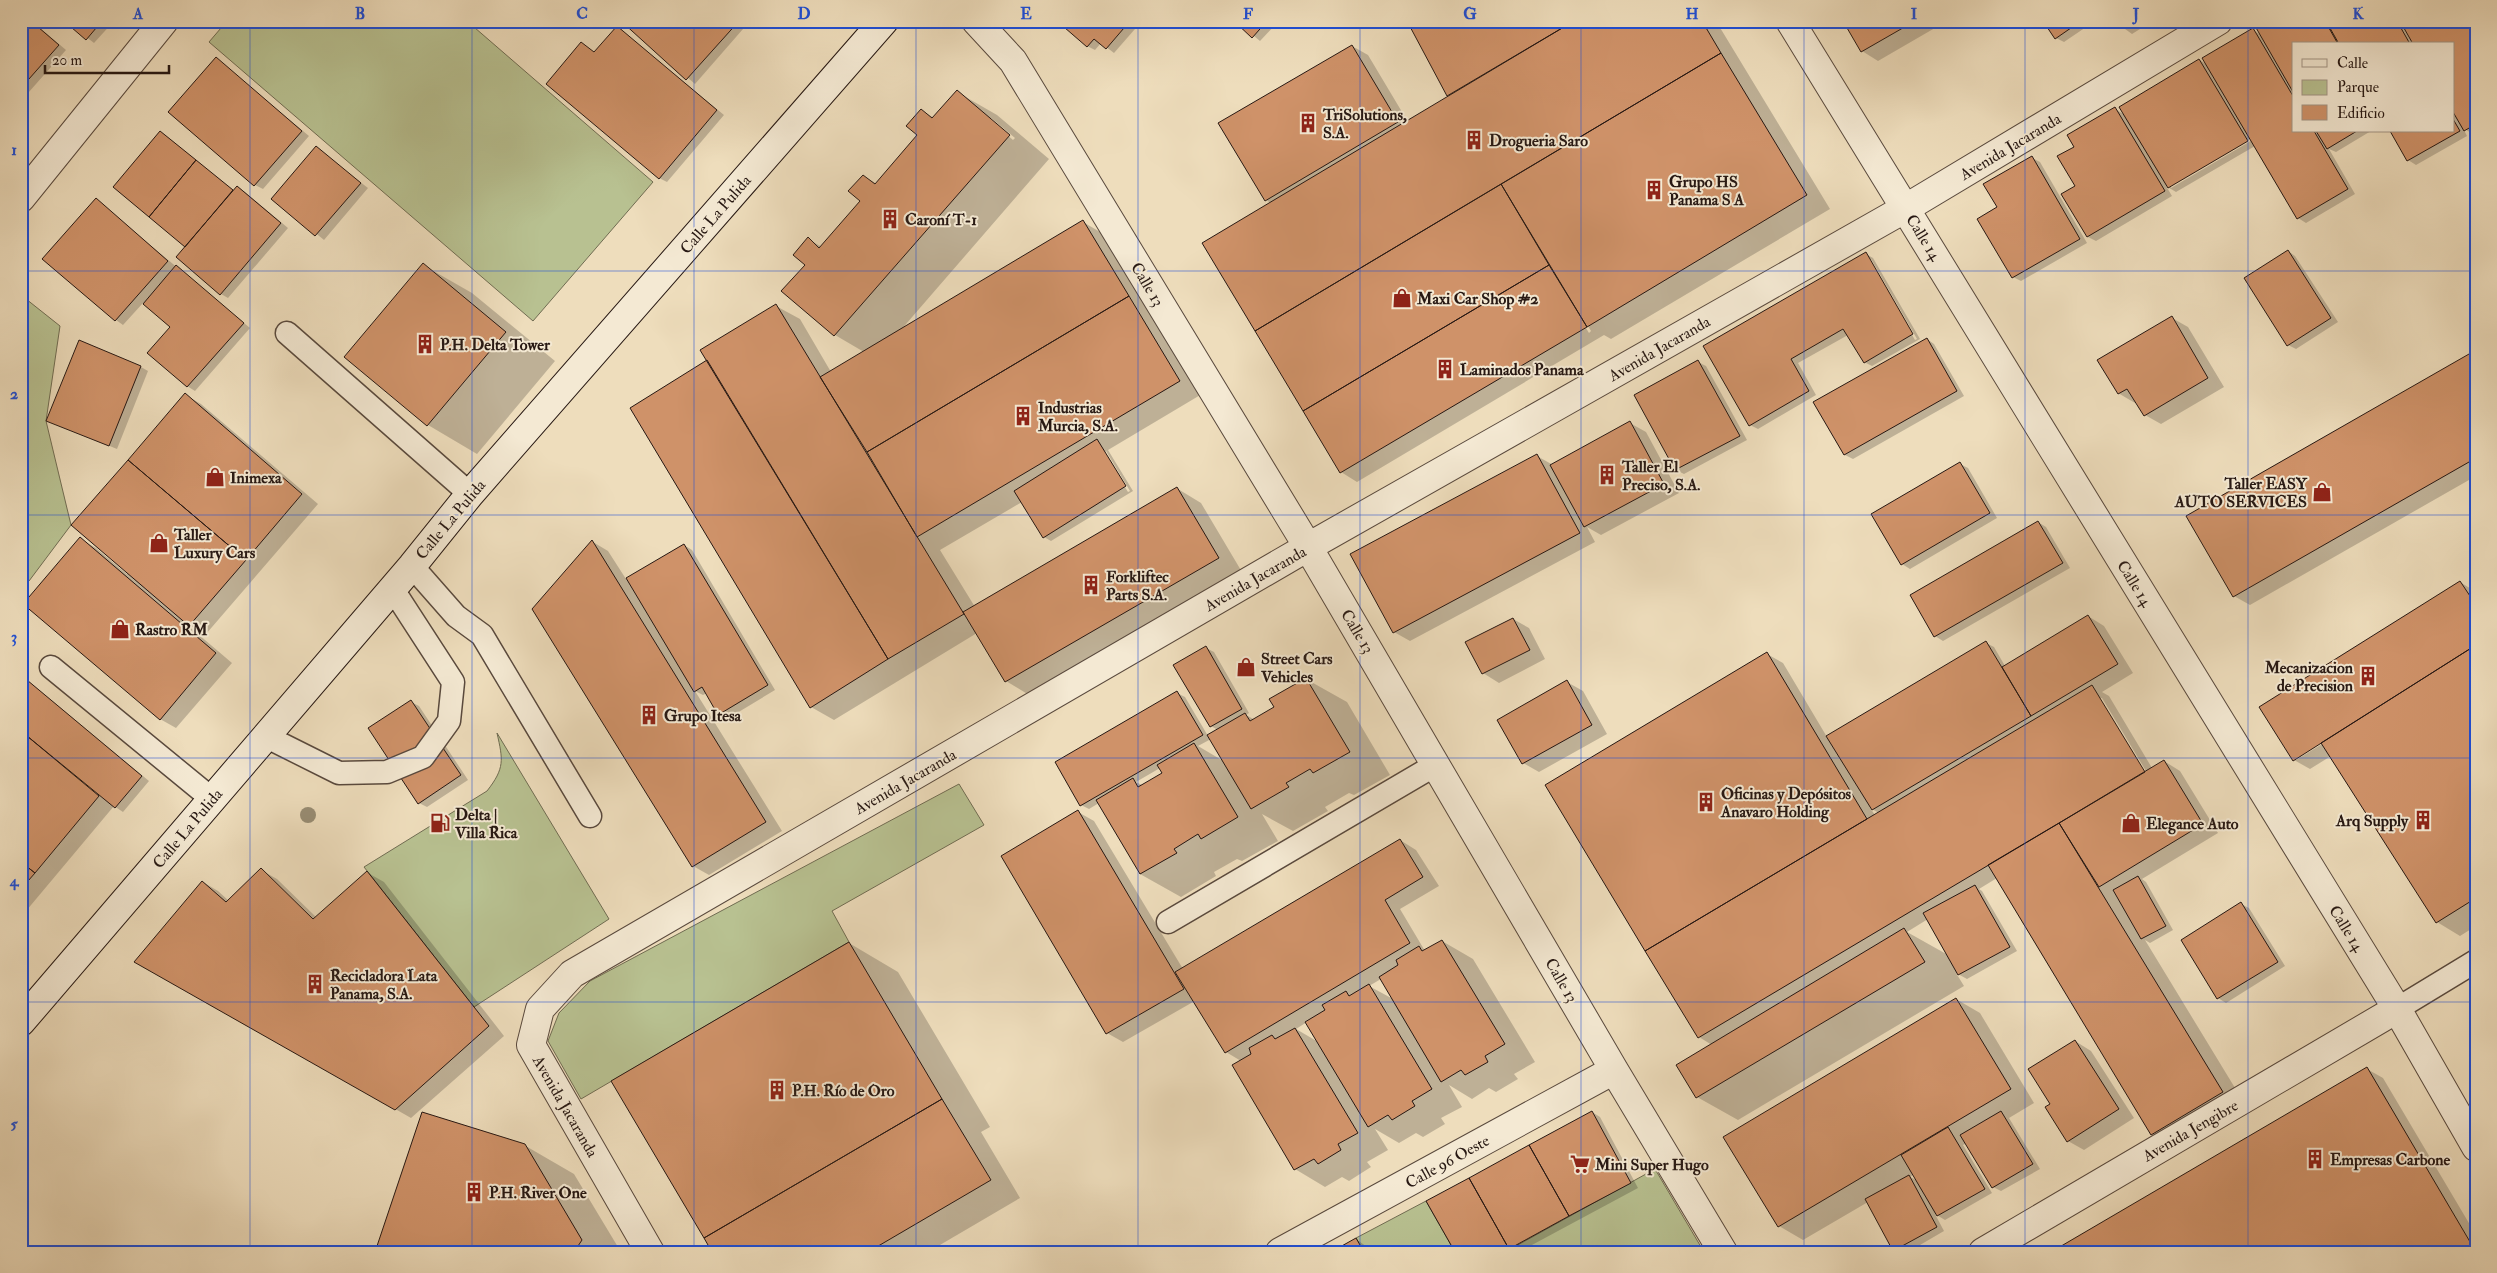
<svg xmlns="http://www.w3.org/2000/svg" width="2497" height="1273" viewBox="0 0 2497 1273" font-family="'IM FELL Double Pica',serif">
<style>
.green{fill:#b8c191;stroke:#706c52}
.shadow{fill:#0003;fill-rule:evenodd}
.building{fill:#cf9269;stroke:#271813}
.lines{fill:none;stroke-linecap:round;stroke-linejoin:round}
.lane-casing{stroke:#59493d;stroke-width:25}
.street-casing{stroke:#59493d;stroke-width:30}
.secondary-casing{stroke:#271813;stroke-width:30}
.lane{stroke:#f4e9d3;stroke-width:22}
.street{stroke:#f4e9d3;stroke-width:28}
.secondary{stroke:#f4e9d3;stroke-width:28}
.tree{fill:#988d74}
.grid{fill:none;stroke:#1d4ed8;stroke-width:1;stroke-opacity:0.55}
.labels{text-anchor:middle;stroke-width:4;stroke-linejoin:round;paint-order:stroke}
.poi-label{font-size:16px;font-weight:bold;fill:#271813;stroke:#f4e9d3;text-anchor:start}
.street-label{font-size:16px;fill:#271813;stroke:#f4e9d3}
.neatline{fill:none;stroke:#1d4ed8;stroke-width:2}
.grid-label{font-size:16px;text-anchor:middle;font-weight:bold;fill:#1d4ed8}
</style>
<rect width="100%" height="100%" fill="#eeddbc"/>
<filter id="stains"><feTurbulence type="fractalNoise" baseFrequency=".004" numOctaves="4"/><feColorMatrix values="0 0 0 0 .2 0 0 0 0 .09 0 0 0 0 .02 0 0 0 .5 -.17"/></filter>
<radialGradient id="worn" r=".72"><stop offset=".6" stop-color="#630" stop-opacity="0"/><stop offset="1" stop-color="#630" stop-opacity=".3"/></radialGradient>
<path class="green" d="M227,21h240l186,161 -120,139 -324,-279z
M21,295l39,31 -14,95 25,104 -42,56 -8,-5z
M497,733l112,186 -135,88 -110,-140 123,-76c18,-23 16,-31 10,-58z
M959,784l25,41 -152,86 17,31 -268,157 -33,-58 11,-28 31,-32z
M1655,1169l49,83h-199z
M1426,1201l29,51h-91l-8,-14z"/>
<path class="shadow" d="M21,21h11l34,29 -45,51z
M66,21h48l-20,22z
M623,21h127l-55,63z
M1059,21h83l-28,32 -13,-10 -6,7 -8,-4z
M1236,21h43l-19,20z
M1408,21h308l114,188 -219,130 -7,-4 -247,147 -16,-10 -70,-269 -5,-3 86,-154 16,9 40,67 42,-25zM1560,285h3l28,46 -2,2z
M1845,21h102l-69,40 -16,-10z
M2045,21h50l-31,21 -8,-4z
M2114,21h39l-21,13z
M2266,21h210v112l-3,1 -10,-6 4,8 -51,29 -8,-5 -16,-29h61v-87h-160v87h78l-35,21 -7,-3 26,45 -49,29 -8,-5 -43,-72 -79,46 -10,-6 6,10 -76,45 -8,-4 -26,-43 15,-8 -1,-39 39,-38 10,6 75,-55 7,5 46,-35 8,5zM2253,137l1,2 -83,49v-3z
M617,27l107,88 -57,67 -8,-4 -77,-134 13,9z
M216,59l93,77 -46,53 -8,-4z
M957,92l40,23 52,44 -149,172 183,-109 24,14 95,158 -94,56 25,41 -82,50 -7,-4 -22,-35 -82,48 35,57 203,-118 23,14 41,69 -213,123 -23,-14 -29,-48 -143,87 -23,-13 -102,-347 67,-54 24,13 31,53 33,-20 -29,-17 -52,-44 24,-26 1,-26 14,8 40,-46 1,-25 14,8 42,-49 2,-25 13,8zM991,118l24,20 -2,2 -22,-19zM1106,451l24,40 -2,1 -24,-39z
M161,132l73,59 4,-4 7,5 43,36 -60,70 -7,-4 -34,-47z
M316,148l52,40 -44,52 -51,-42z
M2032,158l8,4 47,81 -66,38 -8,-4 -14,-69z
M96,200l154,128 -55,63 -8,-5 -16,-59 -28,-24 -20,22 -7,-5z
M2288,251l7,5 43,66 -42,27 -8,-4z
M1866,254l7,4 47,81 -48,27 -8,-4 -16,-27 -50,28 18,32 -58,34 -8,-4 -45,-78zM1868,259h3l46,80 -2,1z
M423,265l49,28 83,68 -78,93 -49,-29 -82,-68z
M2172,318l16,9 36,60 -63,37 -16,-9 -9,-14 -1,2 -17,-10z
M1927,339l7,5 30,52 -111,63 -8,-4 -31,-52z
M2476,352v124l-226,129 -16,-9z
M1698,362l8,4 41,74 -63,34 -8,-4 -40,-75z
M141,367l7,4 -31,78 -69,-28z
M185,395l16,9 117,100 -112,130 -21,-11 47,40 -56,65 -16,-9 -80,-180 16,9 31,26 1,-2z
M1630,423l16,9 33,61 -78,42 -14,-8 8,15 -185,99 -16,-9 143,-176 16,9z
M1960,464l8,4 29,50 -87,51 -8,-5z
M2038,522l8,5 24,41 -127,73 -8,-5z
M593,542l15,9 18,28 58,-34 8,5 83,140 -48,29 -8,-5 -12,-21 -4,2 -8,-4 87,140 -73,44 -16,-9z
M2460,582l16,10v334l-16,10 -23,-14 -106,-166 -21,13 -16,-9 -33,-53zM2322,741v3l-26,16 -1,-2z
M2088,616l16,10 29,47 -31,19 7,4 43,72 12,-7 16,10 38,62 -76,46 4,3 27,48 -23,13 -5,-3 101,166 -70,42 -24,-14 -155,-256 -18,11 3,2 35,60 -50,28 -11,-6 8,13 -226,134 -41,-23 15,-52 -13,-8 68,-383 16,9 44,74 159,-94 8,4 11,19zM2099,698h3l47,78 -2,2zM1870,808l9,5 -4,2zM1928,919l20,36 -41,-23z
M1513,619l16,9 16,31 -46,24 -16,-10z
M1206,648l8,4 35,61 -3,2 9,5 20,-13 31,-28 41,23 43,73 -36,20 -5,-2 -24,14 3,4 -35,20 -31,-17 16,27 -36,20 -5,-2 -23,13 2,4 -35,21 -41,-23 -41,-71 -10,6 -8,-4 96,-112 8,4 23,39 10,-6 -7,-4zM1211,739l14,23 -27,-16zM1160,768l4,5 -22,12 -6,-3z
M21,675l128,106 -26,31 -9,-6 -93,111z
M1567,682l16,9 24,43 -68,38 -16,-9z
M411,702l8,4 49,74 -41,27 -8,-4z
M1078,812l16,9 89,148 217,-129 16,10 23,36 -39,23 25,42 17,-10 31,18 62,103 -21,12 4,5 -22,13 -7,-4 -17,11 -23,-14 13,22 -21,11 4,6 -22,13 -7,-4 -17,10 -24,-14 13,21 -21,12 4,5 -22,14 -7,-4 -17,10 -30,-18 -54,-108 -15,-9 -33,-50 -70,40 -16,-9zM1381,979l12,20 -24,-13zM1307,1022l13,21 -24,-14z
M261,870l16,9 39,38 52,-44 16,9 120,154 -93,82 -275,-157 67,-79 15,9 11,10z
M2241,904l8,4 36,58 -59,37 -8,-5z
M849,943l49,29 92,155 -9,5 39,66 -92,54h-214z
M1956,999l24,14 54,90 -25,15 31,51 -39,22 -8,-4 -26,-44 -4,2 29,48 -47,27 -10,-6 9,17 -36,21 -14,-2 -26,-48 -65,38 -24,-14 -54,-89zM1914,1174l4,7 -8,-4z
M2075,1041l16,10 43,67 -50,32 -16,-9 -16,-36z
M2367,1069l16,9 93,157v17z
M1592,1112l8,5 38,71 -119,64h-63z
M524,1145l50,29 47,78h-245z
M1356,1239l18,13h-41z"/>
<path class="building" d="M21,21h10l28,24 -38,43z
M64,21h38l-16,19z
M621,21h118l-53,59z
M1057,21h73l-24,28 -12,-10 -7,8z
M1234,21h33l-15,17z
M1407,21h167l-127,75z
M1574,21h128l19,32 -466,278 -53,-88z
M1843,21h72l-54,31z
M2043,21h38l-26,18z
M2264,21h61l13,23h-45v48l-38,-66z
M2326,21h71l13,23h-71z
M2400,21h70l6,10v93l-12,7 -11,-19v-68h-40z
M617,26l100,84 -58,69 -113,-95 35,-42 13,10z
M2253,28l40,68v35h21l34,58 -51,30 -95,-161z
M1352,45l46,77 -133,79 -47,-78z
M1721,53l86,142 -220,132 -86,-143z
M216,57l86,74 -48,55 -86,-74z
M2199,59l49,82 -80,47 -49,-81z
M957,90l53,45 -176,201 -53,-45 24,-26 -12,-10 15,-18 11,11 41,-47 -12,-10 15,-16 12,9 42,-49 -11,-9 15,-17 11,9z
M2115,107l50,84 -78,46 -26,-43 14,-8 -18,-30 17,-9 -7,-12z
M2453,119l7,12 -53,30 -17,-30h63z
M160,131l36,29 -47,57 -36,-30z
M2316,131h41l-30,18z
M316,146l45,37 -46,53 -44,-37z
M2032,156l48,83 -68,39 -35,-59 20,-12 -14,-23z
M196,160l37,30 -48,57 -36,-30z
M1501,184l48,81 -246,146 -48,-80z
M237,186l44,37 -61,72 -44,-38z
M96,198l72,63 -53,60 -73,-62z
M1083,220l46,76 -262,156 -47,-75z
M2288,250l43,68 -44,28 -43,-68z
M1866,252l47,82 -49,29 -21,-34 -52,30 18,32 -60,35 -46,-80z
M423,263l83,69 -79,94 -83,-69z
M176,265l68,58 -57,64 -40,-34 23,-26 -27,-23z
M1549,265l38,62 -247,146 -37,-62z
M1129,296l51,85 -263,156 -50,-85z
M776,304l188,310 -76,45 -188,-309z
M2172,316l36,62 -64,38 -17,-27 -9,5 -21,-34z
M1927,338l30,53 -113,64 -31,-53z
M79,340l62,26 -32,80 -63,-25z
M2476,350v108l-243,139 -47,-81z
M707,360l181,299 -78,49 -180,-300z
M1698,360l42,76 -65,34 -41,-75z
M185,393l117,101 -56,66 -118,-100z
M1630,421l34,63 -80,43 -34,-62z
M1097,439l29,47 -83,52 -29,-47z
M1537,454l43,79 -187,100 -43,-79z
M128,460l118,100 -57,66 -118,-101z
M1960,462l30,51 -89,52 -30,-51z
M1177,487l42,71 -214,124 -42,-70z
M2038,521l25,42 -129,74 -24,-42z
M80,537l136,116 -56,67 -137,-116z
M592,540l174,282 -74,45 -160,-258z
M684,544l84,141 -50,30 -16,-28 -8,5 -68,-114z
M2460,581l16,24v40l-183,116 -34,-54z
M2088,615l30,49 -87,52 -29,-49z
M1513,618l17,32 -48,24 -17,-32z
M1986,641l45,75 -159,94 -46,-74z
M2476,645v253l-40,25 -115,-180z
M1206,646l36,63 -32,18 -37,-62z
M1767,652l100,167 -222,132 -100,-166z
M21,675l121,101 -27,32 -94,-77z
M1306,678l44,74 -37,21 -3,-4 -24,14 3,4 -38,22 -44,-74 38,-22 5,8 24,-14 -5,-8z
M1567,680l25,45 -70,39 -25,-44z
M2092,685l53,87 -447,266 -53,-87z
M1177,691l26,44 -123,71 -25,-44z
M411,700l50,75 -43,29 -50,-76z
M21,731l78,65 -64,77 -14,-11z
M1194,743l44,74 -37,22 -3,-5 -24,15 3,4 -37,21 -44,-74 37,-22 5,9 24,-14 -5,-8z
M2164,760l39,64 -104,63 -40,-64z
M1078,810l106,179 -78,45 -105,-178z
M2059,823l164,269 -72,43 -163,-270z
M1400,839l23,38 -38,23 25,43 -185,110 -50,-81z
M21,862l14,11 -14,16z
M261,868l52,51 54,-48 122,155 -94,84 -261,-148 68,-81 24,21z
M2138,876l28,50 -25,13 -28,-49z
M1975,885l35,62 -52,28 -35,-62z
M2241,902l37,60 -61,37 -36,-59z
M1904,928l21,34 -229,136 -20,-33z
M1442,940l63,104 -20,12 3,6 -23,13 -4,-5 -20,12 -62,-105 19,-12 -2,-5 23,-14 3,5z
M849,942l93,157 -238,139 -93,-157z
M1369,984l63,105 -20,12 3,5 -23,14 -4,-5 -20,12 -63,-105 20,-12 -3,-5 24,-14 3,5z
M1956,998l55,91 -233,138 -55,-90z
M1295,1028l63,105 -20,11 3,6 -23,14 -4,-5 -20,11 -62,-105 19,-11 -2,-6 23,-13 3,4z
M2075,1040l44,69 -52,33 -22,-35 5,-3 -22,-35z
M2367,1067l109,185h-425z
M942,1099l49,81 -123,72h-156l-8,-14z
M1592,1111l39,72 -62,33 -40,-71z
M2001,1111l32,53 -41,24 -32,-53z
M422,1112l103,32 57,96 -8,12h-199z
M1948,1127l37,62 -48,27 -36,-61z
M1529,1145l40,71 -60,33 -40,-71z
M1909,1175l28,52 -44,24 -28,-52z
M1469,1178l40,71 -4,3h-50l-29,-51z
M1356,1238l8,14h-33z"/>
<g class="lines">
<defs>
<path id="lane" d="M287,333l183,161
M412,566l44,50 26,19 108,181
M51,667l161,132
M265,736l74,37 48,-1 36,-15 26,-36 4,-39 -61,-94
M1168,922l269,-158
M2397,1009l79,-48"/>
<path id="street" d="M976,21l37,40 295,486 306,523 109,182
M1790,21l607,988 79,138
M21,198l143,-177
M650,1252l-119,-207 9,-36 32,-35 736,-427 598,-339 312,-187
M1280,1252l334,-182
M1983,1252l414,-243"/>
<path id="secondary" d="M21,1022l391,-456 58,-72 414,-473"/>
</defs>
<use href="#lane" class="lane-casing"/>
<use href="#street" class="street-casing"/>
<use href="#secondary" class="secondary-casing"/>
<use href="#lane" class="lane"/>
<use href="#street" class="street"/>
<use href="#secondary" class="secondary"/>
</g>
<circle class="tree" cx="308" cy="815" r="8"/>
<path class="grid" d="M250,21v1231M472,21v1231M694,21v1231M916,21v1231M1138,21v1231M1360,21v1231M1581,21v1231M1804,21v1231M2025,21v1231M2248,21v1231M21,271h2455M21,515h2455M21,758h2455M21,1002h2455"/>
<defs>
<symbol id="building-bare" viewBox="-9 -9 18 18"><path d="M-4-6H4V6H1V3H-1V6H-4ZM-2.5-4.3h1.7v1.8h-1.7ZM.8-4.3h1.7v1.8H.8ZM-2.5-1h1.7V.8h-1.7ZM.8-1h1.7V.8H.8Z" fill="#8f2418" stroke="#f4e9d3" stroke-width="2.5" paint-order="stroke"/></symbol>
<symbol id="shop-bare" viewBox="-9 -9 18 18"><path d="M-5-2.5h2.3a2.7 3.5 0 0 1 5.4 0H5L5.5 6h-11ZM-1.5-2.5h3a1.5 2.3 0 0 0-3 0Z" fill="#8f2418" stroke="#f4e9d3" stroke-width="2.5" paint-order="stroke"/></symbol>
<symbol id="fuel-bare" viewBox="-9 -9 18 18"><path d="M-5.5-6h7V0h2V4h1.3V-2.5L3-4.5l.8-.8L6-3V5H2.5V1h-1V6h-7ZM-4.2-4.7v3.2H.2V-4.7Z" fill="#8f2418" stroke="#f4e9d3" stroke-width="2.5" paint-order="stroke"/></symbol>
<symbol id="supermarket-bare" viewBox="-9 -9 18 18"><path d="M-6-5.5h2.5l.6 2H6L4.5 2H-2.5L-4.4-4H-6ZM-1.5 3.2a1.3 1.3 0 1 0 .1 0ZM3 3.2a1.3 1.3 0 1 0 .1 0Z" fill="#8f2418" stroke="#f4e9d3" stroke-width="2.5" paint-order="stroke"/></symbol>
</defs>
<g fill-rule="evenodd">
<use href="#building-bare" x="1294" y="109" width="28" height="28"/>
<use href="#building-bare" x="1460" y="126" width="28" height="28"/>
<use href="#building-bare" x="1640" y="176" width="28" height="28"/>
<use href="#building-bare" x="876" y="205" width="28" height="28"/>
<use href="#shop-bare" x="1388" y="284" width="28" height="28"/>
<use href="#building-bare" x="411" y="330" width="28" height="28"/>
<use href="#building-bare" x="1431" y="355" width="28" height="28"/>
<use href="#building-bare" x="1009" y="402" width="28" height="28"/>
<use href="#building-bare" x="1593" y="461" width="28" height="28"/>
<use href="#shop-bare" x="201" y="463" width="28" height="28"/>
<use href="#shop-bare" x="2308" y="478" width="28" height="28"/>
<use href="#shop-bare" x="145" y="529" width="28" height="28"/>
<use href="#building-bare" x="1077" y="571" width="28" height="28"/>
<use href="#shop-bare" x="106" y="615" width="28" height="28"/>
<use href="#shop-bare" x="1232" y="653" width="28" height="28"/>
<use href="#building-bare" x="2354" y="662" width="28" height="28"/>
<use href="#building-bare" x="635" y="701" width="28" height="28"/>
<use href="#building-bare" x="1692" y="788" width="28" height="28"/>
<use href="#building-bare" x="2409" y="806" width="28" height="28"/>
<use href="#fuel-bare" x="426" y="809" width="28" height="28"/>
<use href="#shop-bare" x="2117" y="809" width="28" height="28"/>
<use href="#building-bare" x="301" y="970" width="28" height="28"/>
<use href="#building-bare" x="763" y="1076" width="28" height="28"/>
<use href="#building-bare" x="2301" y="1145" width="28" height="28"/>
<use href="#supermarket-bare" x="1566" y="1150" width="28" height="28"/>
<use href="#building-bare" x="460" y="1178" width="28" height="28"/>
</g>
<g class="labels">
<g class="poi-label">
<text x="1323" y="120">TriSolutions,<tspan x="1323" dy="18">S.A.</tspan></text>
<text x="1489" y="146">Drogueria Saro</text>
<text x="1669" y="187">Grupo HS<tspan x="1669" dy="18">Panama S A</tspan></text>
<text x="905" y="225">Caroní T-1</text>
<text x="1417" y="304">Maxi Car Shop #2</text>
<text x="440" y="350">P.H. Delta Tower</text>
<text x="1460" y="375">Laminados Panama</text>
<text x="1038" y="413">Industrias<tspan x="1038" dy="18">Murcia, S.A.</tspan></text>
<text x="1622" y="472">Taller El<tspan x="1622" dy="18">Preciso, S.A.</tspan></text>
<text x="230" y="483">Inimexa</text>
<text x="2307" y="489" text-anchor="end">Taller EASY<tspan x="2307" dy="18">AUTO SERVICES</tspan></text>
<text x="174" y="540">Taller<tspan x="174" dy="18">Luxury Cars</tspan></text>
<text x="1106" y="582">Forkliftec<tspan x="1106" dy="18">Parts S.A.</tspan></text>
<text x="135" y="635">Rastro RM</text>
<text x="1261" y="664">Street Cars<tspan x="1261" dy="18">Vehicles</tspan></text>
<text x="2353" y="673" text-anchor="end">Mecanizacion<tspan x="2353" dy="18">de Precision</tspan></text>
<text x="664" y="721">Grupo Itesa</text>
<text x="1721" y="799">Oficinas y Depósitos<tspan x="1721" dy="18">Anavaro Holding</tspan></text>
<text x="455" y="820">Delta |<tspan x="455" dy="18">Villa Rica</tspan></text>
<text x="2408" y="826" text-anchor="end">Arq Supply</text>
<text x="2146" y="829">Elegance Auto</text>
<text x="330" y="981">Recicladora Lata<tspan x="330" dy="18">Panama, S.A.</tspan></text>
<text x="792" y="1096">P.H. Río de Oro</text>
<text x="2330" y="1165">Empresas Carbone</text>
<text x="1595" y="1170">Mini Super Hugo</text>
<text x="489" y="1198">P.H. River One</text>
</g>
<g class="street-label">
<text transform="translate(2010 146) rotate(-31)" y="6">Avenida Jacaranda</text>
<text transform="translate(715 214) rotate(-49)" y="6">Calle La Pulida</text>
<text transform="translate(1924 237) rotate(58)" y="6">Calle 14</text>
<text transform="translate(1148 284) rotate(59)" y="6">Calle 13</text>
<text transform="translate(1659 348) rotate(-30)" y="6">Avenida Jacaranda</text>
<text transform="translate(450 519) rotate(-50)" y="6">Calle La Pulida</text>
<text transform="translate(1255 578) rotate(-30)" y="6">Avenida Jacaranda</text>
<text transform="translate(2135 583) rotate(58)" y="6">Calle 14</text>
<text transform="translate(1358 631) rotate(59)" y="6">Calle 13</text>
<text transform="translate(905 781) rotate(-30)" y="6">Avenida Jacaranda</text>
<text transform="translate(187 828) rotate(-50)" y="6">Calle La Pulida</text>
<text transform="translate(2347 928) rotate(58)" y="6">Calle 14</text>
<text transform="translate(1562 980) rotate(60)" y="6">Calle 13</text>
<text transform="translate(566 1106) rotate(60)" y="6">Avenida Jacaranda</text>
<text transform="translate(2190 1130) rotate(-30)" y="6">Avenida Jengibre</text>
<text transform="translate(1447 1161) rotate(-29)" y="6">Calle 96 Oeste</text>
</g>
</g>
<rect width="2497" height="1273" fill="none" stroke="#eeddbc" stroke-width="55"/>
<rect x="2292" y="42" width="162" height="90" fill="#f4e9d3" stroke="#a29586"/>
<rect x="2302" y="59" width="25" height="8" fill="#f4e9d3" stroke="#a29586"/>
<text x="2337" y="68" font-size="15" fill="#271813">Calle</text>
<rect x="2302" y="80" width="25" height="15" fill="#b8c191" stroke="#a29586"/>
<text x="2337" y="92" font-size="15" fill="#271813">Parque</text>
<rect x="2302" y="105" width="25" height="15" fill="#cf9269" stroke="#a29586"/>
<text x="2337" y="118" font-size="15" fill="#271813">Edificio</text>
<path d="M45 65v8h124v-8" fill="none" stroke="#271813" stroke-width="2.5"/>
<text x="52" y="65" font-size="15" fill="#271813" stroke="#f4e9d3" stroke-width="4" paint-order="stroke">20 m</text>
<rect x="28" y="28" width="2442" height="1218" class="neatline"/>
<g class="grid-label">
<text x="138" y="19">A</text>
<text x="360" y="19">B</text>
<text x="582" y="19">C</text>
<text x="804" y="19">D</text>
<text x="1026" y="19">E</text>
<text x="1248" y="19">F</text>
<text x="1470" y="19">G</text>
<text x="1692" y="19">H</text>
<text x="1914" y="19">I</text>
<text x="2136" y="19">J</text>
<text x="2358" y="19">K</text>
<text x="14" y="155">1</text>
<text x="14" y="399">2</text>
<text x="14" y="642">3</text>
<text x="14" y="886">4</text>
<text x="14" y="1129">5</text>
</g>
<rect width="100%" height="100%" filter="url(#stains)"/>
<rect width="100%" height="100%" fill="url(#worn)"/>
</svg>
